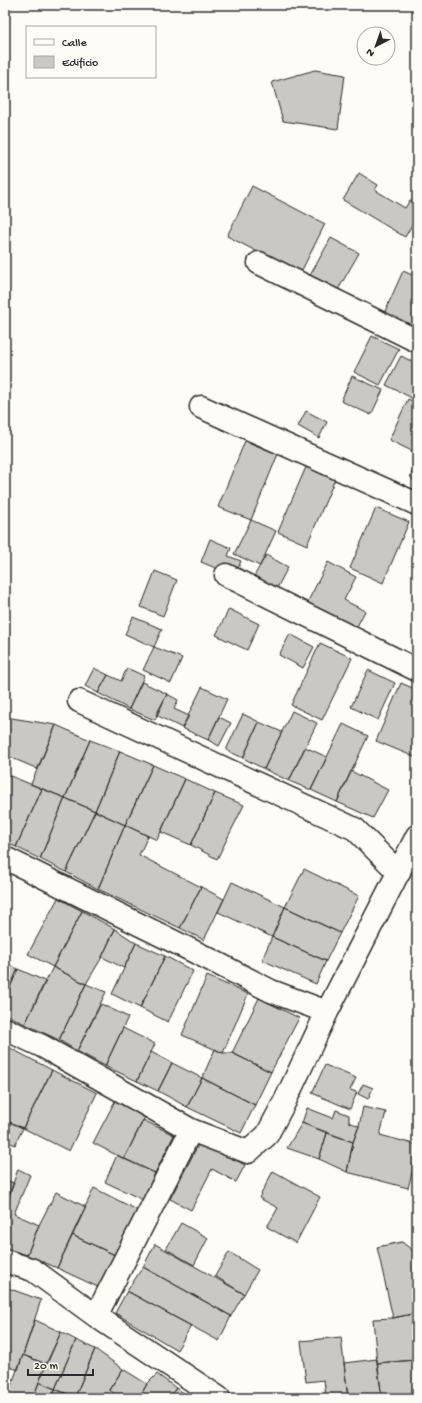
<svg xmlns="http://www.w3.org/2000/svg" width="422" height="1403" viewBox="0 0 422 1403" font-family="'Gochi Hand',sans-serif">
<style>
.building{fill:#c9c8c4;stroke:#2b2b2b}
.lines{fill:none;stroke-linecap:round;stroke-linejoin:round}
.minor-casing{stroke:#2b2b2b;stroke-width:25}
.minor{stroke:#fdfcf7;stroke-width:22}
</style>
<rect width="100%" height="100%" fill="#fdfcf7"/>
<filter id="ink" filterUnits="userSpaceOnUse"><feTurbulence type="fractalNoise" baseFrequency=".025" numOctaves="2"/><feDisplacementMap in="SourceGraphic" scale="8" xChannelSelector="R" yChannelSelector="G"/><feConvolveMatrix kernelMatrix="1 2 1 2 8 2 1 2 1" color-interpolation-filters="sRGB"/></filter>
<g filter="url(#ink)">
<path class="building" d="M315,70l30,5 -7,54 -55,-8 -11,-39z
M359,173l19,12 -3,5 30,18 5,-8 7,4v12l-12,21 -62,-37z
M252,186l73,38 -25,50 -73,-38z
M331,238l28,15 -24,42 -27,-16z
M403,271l14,6v56l-35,-15z
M372,336l27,13 -19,36 -26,-13z
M401,356l16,8v29l-3,6 -28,-14z
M352,376l31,14 -12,25 -30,-14z
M408,399l9,4 -1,50 -27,-13z
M306,411l21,11 -8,16 -21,-12z
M245,441l33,13 -27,66 -33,-13z
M417,462v23l-7,-9z
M306,467l29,12 -28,66 -29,-13z
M376,508l33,14 -26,61 -33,-15z
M251,520l25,11 -16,35 -26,-12z
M210,539l21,9 -3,8 13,5 -6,15 -34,-14z
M266,555l22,12 -12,23 -23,-12z
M328,562l28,15 -12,23 21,11 -11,21 -49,-25z
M155,571l22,9 -14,36 -22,-9z
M229,609l30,15 -12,26 -31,-15z
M133,617l29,12 -8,18 -29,-13z
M290,634l24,13 -11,21 -24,-13z
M320,643l32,15 -30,62 -31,-15z
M154,647l28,11 -11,25 -28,-13z
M94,668l14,7 -10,18 -13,-7z
M127,668l17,8 -15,33 -31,-16 10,-18 13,6z
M368,670l27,13 -17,37 -27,-13z
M142,682l25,12 -12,26 -26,-11z
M401,683l16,7v68l-41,-17z
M202,687l25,12 -19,41 -26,-12z
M167,694l11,6 -4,9 15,7 -7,12 -26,-13z
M292,711l25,12 -28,58 -25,-12z
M243,714l16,8 -16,36 -17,-8z
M5,717l51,8 -18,44 -33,-14z
M219,717l12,6 -12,23 -11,-6z
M259,722l23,10 -18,37 -21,-11z
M343,724l25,12 -31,66 -26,-12z
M56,725l34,15 -25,58 -34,-14z
M90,740l30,11 -25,60 -30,-13z
M305,747l22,10 -16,33 -22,-9z
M120,751l33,14 -28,60 -30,-14z
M153,765l32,14 -28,61 -32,-15z
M351,771l37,19 -15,28 -36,-16z
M6,774l36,15 -26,58 -11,-5v-64z
M185,779l30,14 -24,52 -30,-13z
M42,789l23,9 -25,61 -24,-12z
M215,793l29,12 -27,54 -26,-14z
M65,798l30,13 -29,61 -26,-13z
M95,811l30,14 -27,64 -32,-17z
M125,825l23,11 -9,19 62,32 -21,41 -82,-39z
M304,869l55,27 -19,37 -55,-26z
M232,882l53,25 -13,30 -54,-25z
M201,887l23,12 -20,41 -24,-12z
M58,898l24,13 -29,56 -25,-13z
M285,907l55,26 -14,28 -54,-24z
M82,911l33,18 -13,28 -16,27 -33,-17z
M115,929l21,14 -12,25 -22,-11z
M272,937l54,24 -10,23 -54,-24z
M136,943l29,13 -25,52 -28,-14z
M165,956l28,15 -25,51 -28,-14z
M5,963l13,6 -13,30z
M53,967l33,17 -27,56 -34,-16z
M18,969l27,12 -20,43 -20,-10v-15z
M207,976l41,18 -25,59 -41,-18z
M86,984l20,8 -29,59 -18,-11z
M259,998l40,20 -28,54 -39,-19z
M101,1004l27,13 -23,49 -28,-15z
M123,1028l32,16 -18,37 -32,-15z
M10,1048l42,22 -29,58 -18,-8v-61z
M215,1049l8,4h9l39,19 -16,33 -53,-27z
M151,1052l21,11 -14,28 -21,-10z
M172,1063l30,15 -15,29 -29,-16z
M325,1065l31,13 -6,12 7,2 -7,17 -38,-16z
M52,1070l45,23 -28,58 -46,-23z
M202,1078l53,27 -14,28 -54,-26z
M363,1084l10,4 -5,11 -10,-5z
M116,1099l30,16 -22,44 -31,-16z
M363,1107l23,5 -6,23 37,10v9l-9,34 -61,-16 6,-30 6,-16z
M307,1108l26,10 3,-8 13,5v7l10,4 -6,16 -51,-19z
M5,1120l18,8 -8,17 -10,-5z
M143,1120l31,15 -19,38 -31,-14z
M302,1123l25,10 -8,26 -32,-11z
M327,1133l26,9 -6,30 -28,-13z
M200,1141l45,24 -9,17 -24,-13 -21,41 -21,-11z
M117,1155l38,18 -12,27 -38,-18z
M18,1169l12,6 -16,39 25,11 -12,30 -22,-7v-41z
M273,1171l47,26 -24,46 -29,-16 11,-19 -19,-10z
M5,1180l9,3 -9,24z
M94,1188l43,22 -22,45 -43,-20z
M56,1192l30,15 -29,61 -30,-13 12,-30z
M181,1223l27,15 -14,27 -28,-16z
M72,1235l43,20 -15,33 -43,-20z
M402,1242l15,12v59l-24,5 -16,-71z
M155,1244l89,50 -13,22 -88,-49z
M229,1252l29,18 -14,24 -29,-18z
M143,1267l88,49 -12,25 -92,-50z
M5,1287l36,13 -23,70 -13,-5z
M127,1291l64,35 -14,24 -62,-37z
M417,1313v47l-40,3 -4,-44 20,-1z
M35,1320l26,12 -15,32 -23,-9z
M61,1332l15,8 -21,49 -16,-7z
M341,1337l7,61h-22l-2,-18 -18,2 -5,-41z
M76,1340l19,9 -20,48 -20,-8z
M95,1349l28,20 -14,21 -3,8 -31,-1z
M23,1355l23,9 -13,34h-27z
M377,1359l5,39h-34l-4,-35z
M417,1360v38h-35l-5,-35z
M123,1369l24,15 -8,14h-17l-13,-8z
M157,1374l19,14 -7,10h-30l8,-14z
M39,1382l16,7 -3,9h-19z
M176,1388l14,9 -1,1h-20z
M55,1389l20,8 -1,1h-22z"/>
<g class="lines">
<defs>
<path id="minor" d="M259,263l158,78
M201,407l216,97
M226,575l191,95
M79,701l276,128 44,44
M5,858l204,101 62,32 56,21
M5,1029l37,17 149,84 57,22 19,-17 18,-34 42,-89 90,-176
M5,1261l28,9 63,46 123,82
M96,1316l95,-186"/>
</defs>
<use href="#minor" class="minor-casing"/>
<use href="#minor" class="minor"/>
</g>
</g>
<rect width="422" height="1403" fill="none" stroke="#fdfcf7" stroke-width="20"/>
<rect x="10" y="10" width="402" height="1383" fill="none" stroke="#2b2b2b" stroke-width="1.5" filter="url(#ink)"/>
<rect x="26" y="26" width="130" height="52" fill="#fdfcf7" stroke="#a9a8a5"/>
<rect x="34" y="39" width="20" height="6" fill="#fdfcf7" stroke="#a9a8a5"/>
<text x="62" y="46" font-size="12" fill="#2b2b2b">Calle</text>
<rect x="34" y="56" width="20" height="12" fill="#c9c8c4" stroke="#a9a8a5"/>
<text x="62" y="66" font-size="12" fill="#2b2b2b">Edificio</text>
<g transform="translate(376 46) rotate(221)"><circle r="19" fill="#fdfcf7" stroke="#a9a8a5"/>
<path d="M0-3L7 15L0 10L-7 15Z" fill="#2b2b2b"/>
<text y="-6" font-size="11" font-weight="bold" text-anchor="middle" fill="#2b2b2b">N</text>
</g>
<path d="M28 1369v6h65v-6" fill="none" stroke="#2b2b2b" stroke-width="2"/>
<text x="34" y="1369" font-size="12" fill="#2b2b2b" stroke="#fdfcf7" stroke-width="3" paint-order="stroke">20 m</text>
</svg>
